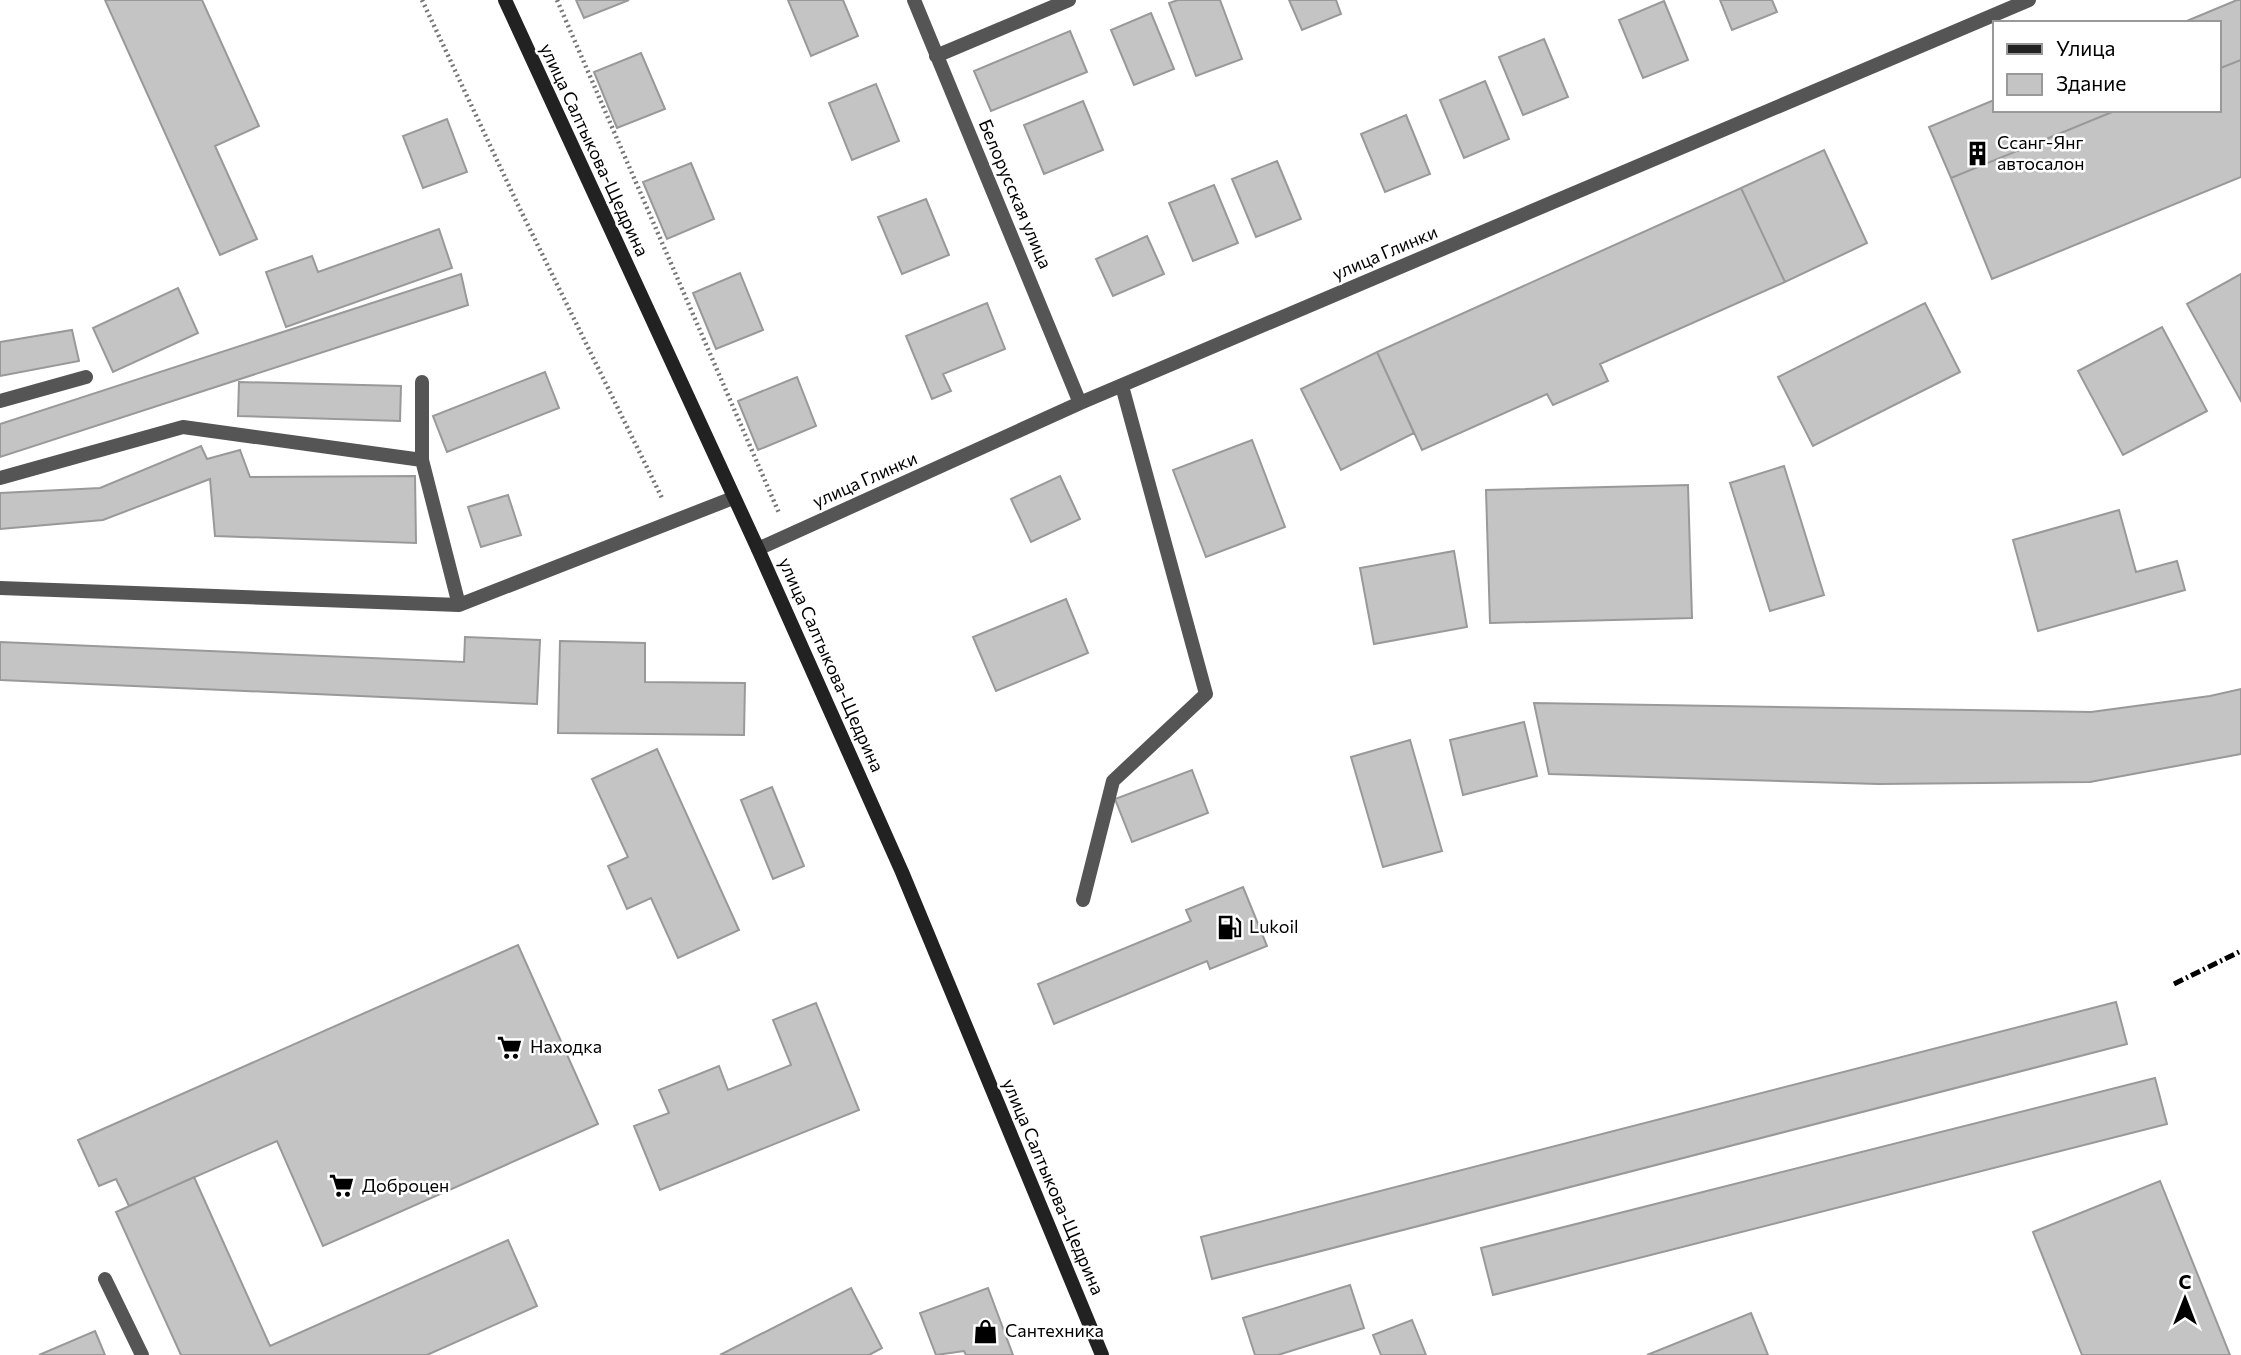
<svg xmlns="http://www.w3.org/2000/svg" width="2241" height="1355" viewBox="0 0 2241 1355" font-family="Commissioner,sans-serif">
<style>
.building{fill:#c4c4c4;stroke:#999;stroke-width:2}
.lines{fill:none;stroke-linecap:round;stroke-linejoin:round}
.path{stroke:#777;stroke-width:4.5;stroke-dasharray:2 3.5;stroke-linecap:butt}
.lane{stroke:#555;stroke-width:14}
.street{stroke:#555;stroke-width:14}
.secondary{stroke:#222;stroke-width:14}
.rail{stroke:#000;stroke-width:5;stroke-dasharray:10 3.5 2 3.5;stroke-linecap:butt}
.labels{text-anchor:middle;stroke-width:5;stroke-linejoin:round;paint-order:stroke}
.poi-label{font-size:18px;fill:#000;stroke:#fff;text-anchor:start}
.street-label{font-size:18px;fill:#000;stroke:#fff}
</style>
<rect width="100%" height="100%" fill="#fff"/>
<path class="building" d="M105,0h97l57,126 -44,20 42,93 -37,16z
M576,0h53l-45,18z
M788,0h55l15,36 -47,20z
M1178,0h42l22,59 -46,17 -27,-73z
M1289,0h47l5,14 -39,16z
M1720,0h52l5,12 -45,18z
M2237,0h4v60l-23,9v-46h-36z
M1664,1l24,59 -45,18 -24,-58z
M1151,13l23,56 -40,16 -23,-55z
M1070,31l17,41 -96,39 -17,-40z
M1544,39l24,58 -45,18 -24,-58z
M641,53l24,56 -48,19 -23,-56z
M2241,60v117l-249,102 -41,-101 166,-68h101v-41z
M1485,81l24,58 -45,19 -24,-58z
M876,84l23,57 -47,19 -23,-57z
M1994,100v10h123l-166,68 -22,-51z
M1083,101l20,49 -59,24 -20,-49z
M1406,115l24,59 -45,18 -24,-58z
M447,119l20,53 -44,16 -20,-52z
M1824,150l43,93 -82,39 -44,-94z
M1277,161l24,58 -45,18 -24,-58z
M691,163l23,56 -47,20 -24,-57z
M1214,185l24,58 -45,18 -24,-58z
M1741,188l44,94 -185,82 8,17 -55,24 -6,-11 -125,56 -45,-98z
M926,199l23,56 -47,19 -24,-57z
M439,229l13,39 -166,59 -20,-55 46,-16 6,16z
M1147,236l17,38 -51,22 -17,-37z
M740,273l23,57 -47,19 -23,-56z
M461,274l7,31 -468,152v-33z
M2241,274v127l-54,-97z
M178,288l20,45 -85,39 -20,-44z
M987,303l18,46 -62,25 8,17 -19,8 -26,-63z
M1925,303l35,69 -147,74 -35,-69z
M2162,327l45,84 -84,44 -45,-84z
M72,330l7,31 -79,15v-34z
M1377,352l37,81 -73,37 -40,-81z
M545,372l14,36 -112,44 -14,-36z
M797,377l19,49 -58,24 -20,-49z
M239,382l162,4 -1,35 -162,-5z
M1252,440l33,87 -79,30 -33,-87z
M201,446l6,13 33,-9 10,27 165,-1 1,67 -201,-7 -5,-57 -107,41 -103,9v-36l100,-5z
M1784,466l40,129 -54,16 -40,-128z
M1060,476l20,43 -49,23 -20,-43z
M1688,485l4,133 -202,5 -4,-133z
M508,495l13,40 -40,12 -13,-40z
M2119,510l17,62 41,-11 8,29 -147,41 -25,-91z
M1454,551l13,76 -93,17 -14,-76z
M1066,599l22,54 -92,38 -23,-54z
M465,637l75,3 -3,64 -537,-24v-38l464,20z
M560,641l85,2v39l100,1 -1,52 -186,-2z
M2241,689v65l-151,28 -212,2 -329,-10 -15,-71 557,9 119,-16z
M1524,722l13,54 -74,19 -13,-55z
M1410,740l32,111 -59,16 -32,-110z
M657,749l82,181 -61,28 -27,-60 -24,11 -19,-43 20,-9 -36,-78z
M1192,770l16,43 -76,29 -17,-43z
M772,787l32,79 -31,13 -32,-79z
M1243,887l24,59 -57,23 -3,-8 -153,63 -16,-40 153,-63 -5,-11z
M518,945l80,179 -275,122 -46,-105 -148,65 -13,-27 -17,7 -21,-46z
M2116,1002l11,42 -915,235 -11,-42z
M816,1003l43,107 -199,80 -26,-64 35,-13 -10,-23 60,-24 9,24 63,-25 -18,-45z
M2155,1078l12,46 -674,171 -12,-47z
M194,1177l76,169 238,-106 29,66 -110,49h-246l-65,-143z
M2160,1181l70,174h-148l-49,-123z
M1350,1285l14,43 -86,27h-23l-12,-37z
M851,1288l31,60 -13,7h-149z
M988,1288l25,67h-47l-2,-4 -28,4 -16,-42z
M1751,1313l17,42h-121z
M1412,1320l14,35h-45l-8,-20z
M95,1331l10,24h-66z"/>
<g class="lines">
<path class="path" d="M422,0l96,205 145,295
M557,0l222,513"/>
<path class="lane" d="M422,382v78
M0,401l86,-24
M0,478l183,-51 239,33 37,145
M0,588l459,17 274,-107
M1083,900l30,-119 93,-87 -84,-308
M105,1279l37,76"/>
<path class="street" d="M914,0l166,403
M936,56l133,-56
M758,549l322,-146 949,-403"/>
<path class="secondary" d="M505,0l253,549 144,323 200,483"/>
<path class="rail" d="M2174,984l67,-33"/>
</g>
<defs>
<symbol id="building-bare" viewBox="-9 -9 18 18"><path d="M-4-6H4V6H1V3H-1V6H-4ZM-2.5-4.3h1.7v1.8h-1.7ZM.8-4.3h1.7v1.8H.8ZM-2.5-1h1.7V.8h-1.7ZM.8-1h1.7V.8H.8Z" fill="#000" stroke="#fff" stroke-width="2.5" paint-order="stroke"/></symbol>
<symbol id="fuel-bare" viewBox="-9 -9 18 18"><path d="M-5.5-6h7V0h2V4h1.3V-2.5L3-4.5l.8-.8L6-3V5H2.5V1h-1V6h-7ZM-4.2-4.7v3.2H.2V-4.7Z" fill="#000" stroke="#fff" stroke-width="2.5" paint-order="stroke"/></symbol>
<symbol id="supermarket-bare" viewBox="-9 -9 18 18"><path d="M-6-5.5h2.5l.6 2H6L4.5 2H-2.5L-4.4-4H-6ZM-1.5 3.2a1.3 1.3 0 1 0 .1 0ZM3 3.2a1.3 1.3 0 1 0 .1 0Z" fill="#000" stroke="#fff" stroke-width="2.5" paint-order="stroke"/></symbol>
<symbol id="shop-bare" viewBox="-9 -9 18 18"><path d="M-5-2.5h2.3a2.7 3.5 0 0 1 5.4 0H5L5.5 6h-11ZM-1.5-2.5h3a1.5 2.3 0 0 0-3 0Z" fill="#000" stroke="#fff" stroke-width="2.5" paint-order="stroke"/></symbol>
</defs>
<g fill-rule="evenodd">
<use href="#building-bare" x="1960" y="136" width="35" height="35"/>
<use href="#fuel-bare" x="1212" y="910" width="35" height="35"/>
<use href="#supermarket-bare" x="492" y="1030" width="35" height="35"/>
<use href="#supermarket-bare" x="324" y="1168" width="35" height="35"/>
<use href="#shop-bare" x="968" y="1314" width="35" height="35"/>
</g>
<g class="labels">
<g class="poi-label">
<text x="1997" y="149">Ссанг-Янг<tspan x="1997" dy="21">автосалон</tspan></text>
<text x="1249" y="933">Lukoil</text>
<text x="530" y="1053">Находка</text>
<text x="362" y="1192">Доброцен</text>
<text x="1005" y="1337">Сантехника</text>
</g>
<g class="street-label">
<text transform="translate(594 150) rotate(65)" y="6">улица Салтыкова-Щедрина</text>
<text transform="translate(1015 194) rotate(67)" y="6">Белорусская улица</text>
<text transform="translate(1385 253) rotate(-23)" y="6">улица Глинки</text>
<text transform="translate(865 480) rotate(-24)" y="6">улица Глинки</text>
<text transform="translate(831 665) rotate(66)" y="6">улица Салтыкова-Щедрина</text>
<text transform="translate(1053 1187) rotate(67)" y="6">улица Салтыкова-Щедрина</text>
</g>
</g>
<rect x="1993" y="21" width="228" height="91" fill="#ffffff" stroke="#999999" stroke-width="2"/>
<rect x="2007" y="44" width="35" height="10" fill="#222222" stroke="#999999" stroke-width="2"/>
<text x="2056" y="56" font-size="21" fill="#000000">Улица</text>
<rect x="2007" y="74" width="35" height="21" fill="#c4c4c4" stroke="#999999" stroke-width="2"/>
<text x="2056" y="91" font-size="21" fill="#000000">Здание</text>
<g transform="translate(2185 1299)" stroke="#ffffff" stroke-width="5" paint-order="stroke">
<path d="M0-5L12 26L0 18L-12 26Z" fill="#000000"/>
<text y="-10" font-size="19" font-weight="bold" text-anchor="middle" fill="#000000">С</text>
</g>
</svg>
